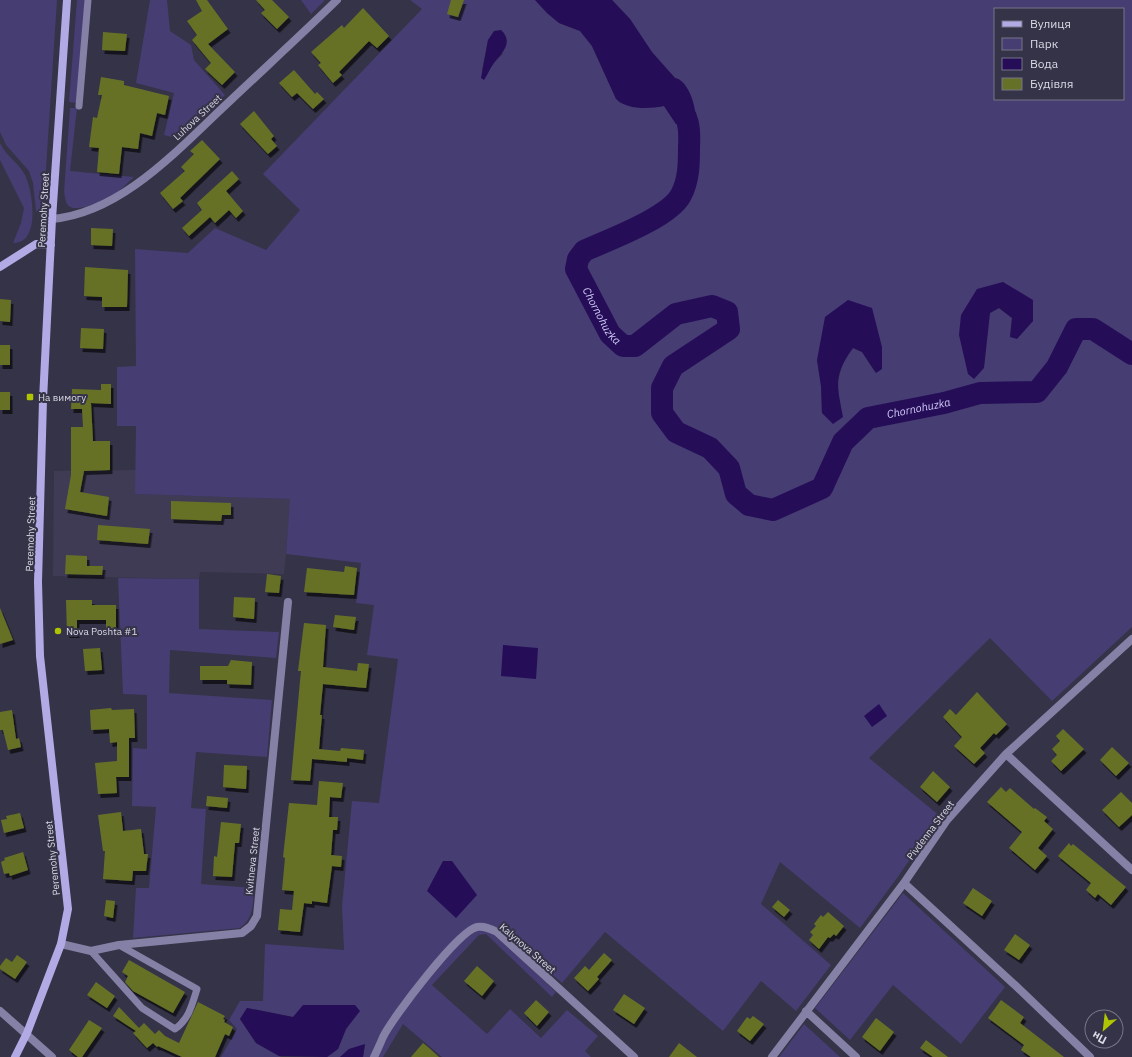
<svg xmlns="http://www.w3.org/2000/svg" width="1132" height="1057" viewBox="0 0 1132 1057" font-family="'IBM Plex Sans',sans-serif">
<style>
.built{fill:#3f3b55}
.green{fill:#463d72;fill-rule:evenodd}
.water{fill:#250d58}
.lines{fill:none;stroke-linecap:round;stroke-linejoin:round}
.river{stroke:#250d58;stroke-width:22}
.building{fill:#667128;filter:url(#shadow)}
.lane{stroke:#8581a6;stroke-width:7}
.street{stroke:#8581a6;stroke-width:8}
.secondary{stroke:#b1aae5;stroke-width:8}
.poi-dot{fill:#b0c501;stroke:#353347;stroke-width:1.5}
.labels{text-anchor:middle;stroke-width:4;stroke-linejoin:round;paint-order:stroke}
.street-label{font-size:10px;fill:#dad9e6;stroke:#353347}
.poi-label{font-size:10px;fill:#dad9e6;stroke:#353347;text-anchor:start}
.water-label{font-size:11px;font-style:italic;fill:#cfcaf6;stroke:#353347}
</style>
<defs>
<filter id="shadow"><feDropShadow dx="2.5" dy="4" stdDeviation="0" flood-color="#0009"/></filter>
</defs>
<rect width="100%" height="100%" fill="#353347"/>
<path class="built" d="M136,470v24l155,5 -7,75 -84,-2 -1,7 -146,-3 1,-105z"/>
<path class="green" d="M0,0h57l-11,169 -5,42h-5l-3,-28 -4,-12 -23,-26 -6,-13z
M77,0h8l-8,103 -8,-1z
M150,0h17l3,31 21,14 3,15 31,35 -46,44 -15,-4 10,-42 -38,-10z
M301,0h24l-14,14z
M410,0h125l12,13 12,10 21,8 12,15 24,52 4,5 38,4 6,-1 12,18 -1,-46 -23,-25 -22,-34 -18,-19h520v627l-80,74 -62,-63 -121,120 71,58 -43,62 -37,50 -80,-66 -19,42 70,61 -35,46 -35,-30 -38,50 -118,-99 -43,51 -63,-54c-7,-3 -14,-7 -23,-5 -21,3 -83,90 -96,110 -4,7 -6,16 -10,23h-7l2,-12 -16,4 -9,8h-13l11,-8 8,-20 13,-18 -66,6 -46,-9 -7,11 16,24 25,14h-60l16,-28 -8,-9 11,-19h23l2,-57 79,6 -2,-44 10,-105 27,2 19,-144 -31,-4 7,-50 -18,-2 5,-40 -75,-9 4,-55 -155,-5 1,-68h-19v-59l19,-1 -1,-117 53,4 27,-25 51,22 34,-40 -37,-36 159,-165zM995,9h128v90h-128zM488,40l15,14 -10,9 -10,16 -1,-9zM1003,282l30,39 -23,16 2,-19 -13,-10 -9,5zM872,308l3,64 -13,-20 -9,-4 -10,14 -6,22 -15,29 -1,-27 -4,-26z
M70,108h7l-7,63 64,6c-7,6 -14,14 -21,19 -9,5 -40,19 -46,8 -2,-3 -2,-8 -3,-12z
M0,143c6,13 19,20 25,32 8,16 16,69 -12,68l8,-20 3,-15 -24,-48z
M118,578l81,1v50l80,3 -3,26 -106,-8 -1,43 103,7 -5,57 -71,-5 -5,56 15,1 -5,75 53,4c-1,16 0,30 -14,40l-107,10 3,-50h13l7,-81 -24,-1 1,-58 14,1v-54l-24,-1z
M903,893l102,94 -44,57 -68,-59 -43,55 -35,-32z
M486,930l10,5 60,57 -4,5 -66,-63 -7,1 -47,50 55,49 23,-25 31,29 26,-28 31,26 -13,15 6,6h-149l-39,-33 -20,33h-6l9,-18 31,-48 47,-52 13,-8z
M804,1024l36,33h-61z"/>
<path class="water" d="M535,0h77l18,19 22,33 23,26c13,2 22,29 20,41 0,3 -2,6 -3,9l-6,1 -2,-5h-8l-12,-18c-15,3 -37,4 -48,-7l-24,-53 -12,-15 -21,-8 -12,-10z
M501,30c13,12 1,23 -7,33 -4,5 -6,11 -10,17l-3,-2 7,-38 6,-9z
M1003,282l30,18v21l-16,18 -7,-2 2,-19 -13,-10 -9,5 -6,55 -10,11 -6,-5 -9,-39 2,-20 16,-26z
M848,300l24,8 10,39v22l-6,4 -14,-21 -9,-4c-20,28 -16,37 -10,69l-10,7 -11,-11 -1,-27 -4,-26 8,-43z
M503,645l35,3 -2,31 -35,-3z
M879,704l8,12 -15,11 -8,-11z
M443,861h9l25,34 -21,23 -29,-27z
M303,1005h52l5,6 -14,18 -8,20 -11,8 -48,-1 -23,-13 -16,-24 7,-11 46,9z
M365,1044l-2,13h-23l9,-8z"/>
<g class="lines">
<path class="river" id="s1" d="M676,103c13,12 14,26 13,44 0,16 0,33 -8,48 -12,23 -73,45 -97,56l-6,8 -2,10 34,65 13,12h12l41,-32 36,-8 15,6 2,17 -56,37 -11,22v25l14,19 34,16 19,20 7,26 13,11 24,5 49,-22 21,-46 25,-24 76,-15 36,-10 57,-1 20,-25 19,-38h17l39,25"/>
</g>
<path class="building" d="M196,0h11l21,29 -20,15 27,28 -13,13 -17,-16 6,-6 -19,-23 5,-5 -10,-14 15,-10z
M256,0h16l17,17 -12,12 -16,-16 4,-3z
M451,0h13l-6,17 -11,-3z
M363,8l26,28 -12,12 -8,-7 -30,31 3,3 -9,8 -15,-18 3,-2 -10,-11 31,-27 2,3z
M103,32l24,2 -2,17 -23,-1z
M294,70l21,24 2,-2 7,7 -11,10 -16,-16 -5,4 -13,-14z
M101,77l23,4v4l45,11 -4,19 -8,-2 -5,23 -12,-3 -2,16 -16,-2 -3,27 -22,-2 2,-24 -10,-1 4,-30 4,1 5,-23h-4z
M254,111l20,25 -3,3 6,7 -9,8 -28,-30z
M202,140l18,19 -40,39 3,3 -10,8 -13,-16 25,-22 -4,-4 13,-13 -4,-3z
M232,171l7,8 -13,12 17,20 -7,7 -7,-8 -14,13 -5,-6 -21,19 -7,-8 20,-18 -5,-7z
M91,228l22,1 -1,17 -21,-1z
M85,267l43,3 -1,37h-25v-10l-18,-1z
M0,299l11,1 -1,22 -10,-1z
M81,328l23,1 -1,20 -23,-1z
M0,345h10v20h-10z
M101,384h10v20l-20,-1 2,38h17v29l-26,1 -4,21 29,5 -2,19 -42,-7 6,-34v-48h12l-1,-18h-11l1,-20 29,1z
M0,392h10v18h-10z
M171,501l60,2v12h-9l-1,6 -50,-2z
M98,525l52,4 -2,15 -51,-4z
M66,555l21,1v10h16l-1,9 -37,-1z
M345,566l12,2 -3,27 -50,-3 3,-24 37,4z
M267,574l14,2 -2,17 -14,-1z
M234,597l21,1 -1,21 -21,-2z
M66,600h26v5h24v27h-10v-12h-29v14h-10z
M0,608l13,32 -13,4z
M335,615l21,2 -2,13 -21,-3z
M304,623l22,2 -3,42 34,4 1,-8 11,1 -3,24 -43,-4 -3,31h2l-3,34 21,2 1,-3 23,2 -1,10 -16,-2v4l-35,-3 -2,22 -19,-1 9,-99 1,-10h-3z
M100,648l2,22 -17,1 -2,-22z
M231,660l21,2 -1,23 -24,-1v-4h-27v-14h28z
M977,692l30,32 -11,11 -2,-2 -14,15 5,5 -11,11 -20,-18 8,-9 -19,-20 7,-8 6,6z
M111,708l1,2 22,-1 1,29h-6v39h-13l1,16 -19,1 -3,-31 22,-2v-19l-7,1 -1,-14 -18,1 -1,-20z
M12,710l4,29 3,-1 2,9 -13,3 -5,-20h-3v-18z
M1063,729l21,20 -23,22 -10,-10 6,-6 -5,-6 8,-8 -4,-5z
M1112,747l17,16 -13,13 -16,-16z
M224,765l23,1 -1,23 -23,-2z
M933,771l17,16 -13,15 -17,-15z
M319,781l24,2 -2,15 -11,-1 -1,20h9l-1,13h-4l-2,25 11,1 -1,11 -9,-1 -5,37 -15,-2v3l-8,-1 -4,29 -22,-2 2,-21 12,1 2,-19 -12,-1 3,-32 -2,-1 6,-54 28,2z
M1001,787l5,5 4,-4 24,21 1,-1 12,9 -3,4 9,8 -15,19 9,8 -12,14 -26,-22 13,-16 -35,-30z
M1121,792l11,11v12l-13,12 -17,-17z
M207,796l21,2 -1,10 -21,-2z
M121,812l2,19 18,-2 3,25h4l-2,17h-13l-1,10 -29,-2 2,-28h-2l-5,-36z
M20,813l4,15 -20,5 -3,-13 6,-1 -1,-3z
M221,822l20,2 -2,19h-4l-3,34 -19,-1 1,-20 3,1z
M1069,843l2,3 2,-2 53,43 -15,18 -13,-11 -3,4 -9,-8 5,-7 -33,-27z
M23,852l5,18 -18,6 -1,-3 -5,1 -3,-12 4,-2 -1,-2z
M973,888l19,13 -10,15 -19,-13z
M106,900l9,1 -2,17 -9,-2z
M778,900l12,10 -6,7 -12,-10z
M828,912l16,14 -8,10 -2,-2 -4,4 -2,-1 -9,12 -10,-9 4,-5 -3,-3 6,-6 -2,-2 7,-9 2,2z
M1015,934l15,11 -11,15 -15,-10z
M604,953l8,7 -15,17 2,2 -11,12 -14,-13 11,-12 4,4z
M17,955l10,7 -12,17 -15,-10v-3l6,-8 6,4z
M129,960l56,32 -12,21 -40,-22 -8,-9 3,-6 -6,-4z
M477,966l17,15 -12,15 -18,-15z
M96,982l19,14 -8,12 -20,-13z
M624,994l21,14 -11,16 -21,-14z
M536,1000l13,12 -12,14 -13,-13z
M1001,1000l23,17 -4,6 44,34h-33l-10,-7 3,-5 -36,-27z
M198,1002l27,14 -2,3 2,1 -1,2 9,5 -4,9 -4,-2 -10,23h-33l-24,-11 -1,1 -4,-4 -6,5 -14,-15 3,-2 -23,-15 6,-9 20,21 5,-5 11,11 4,-4 6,6 14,7z
M753,1016l11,8 -14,17 -13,-10 10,-14 3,2z
M876,1018l18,14 -14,19 -18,-14z
M89,1020l13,8 -20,29h-4l-9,-7z
M926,1040l22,17h-15l-13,-9z
M423,1043l5,4 11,10h-28z
M679,1043l18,14h-28z"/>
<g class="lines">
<path class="lane" d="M79,106l9,-106
M91,951l51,57 33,21c14,-10 17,-24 22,-40l-78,-44"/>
<path class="street" d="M52,219c71,-6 129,-73 179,-119 35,-33 71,-66 106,-100
M1006,754l126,116
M904,883l112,103 74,71
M61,944l30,7 28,-6 123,-12 9,-7 6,-10 31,-314
M0,1011l52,46
M806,1011l50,46
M374,1057c3,-6 6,-13 9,-20 10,-20 75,-106 94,-110 8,-1 14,2 20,5l137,125
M772,1057l132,-174 43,-63 59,-66 126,-115"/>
<path class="secondary" d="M0,267l36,-23 15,1
M15,1057l12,-24 34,-89 7,-35 -28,-253 -2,-74 5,-182 9,-181 15,-219"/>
</g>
<g class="poi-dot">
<rect x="26" y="393" width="8" height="8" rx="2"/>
<circle cx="58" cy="631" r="4"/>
</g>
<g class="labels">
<g class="street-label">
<text transform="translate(197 117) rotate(-43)" y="4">Luhova Street</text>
<text transform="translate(43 210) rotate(-87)" y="4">Peremohy Street</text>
<text transform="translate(30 534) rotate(-88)" y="4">Peremohy Street</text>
<text transform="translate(930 830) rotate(-53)" y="4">Pivdenna Street</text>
<text transform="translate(52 858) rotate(-96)" y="4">Peremohy Street</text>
<text transform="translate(252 861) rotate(-84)" y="4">Kvitneva Street</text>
<text transform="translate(528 948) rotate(41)" y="4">Kalynova Street</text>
</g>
<g class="poi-label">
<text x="38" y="401">На вимогу</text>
<text x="66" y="635">Nova Poshta #1</text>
</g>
<g class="water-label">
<text dy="4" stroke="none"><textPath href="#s1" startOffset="284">Chornohuzka</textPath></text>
<text dy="4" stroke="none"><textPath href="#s1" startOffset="920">Chornohuzka</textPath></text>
</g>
</g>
<rect x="994" y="8" width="130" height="92" fill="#353347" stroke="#777587"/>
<rect x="1002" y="21" width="20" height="6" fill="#b1aae5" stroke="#777587"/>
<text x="1030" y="28" font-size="12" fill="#dad9e6">Вулиця</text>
<rect x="1002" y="38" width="20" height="12" fill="#463d72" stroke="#777587"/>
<text x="1030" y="48" font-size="12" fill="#dad9e6">Парк</text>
<rect x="1002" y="58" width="20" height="12" fill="#250d58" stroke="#777587"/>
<text x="1030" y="68" font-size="12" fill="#dad9e6">Вода</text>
<rect x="1002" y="78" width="20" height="12" fill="#667128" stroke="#777587"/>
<text x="1030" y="88" font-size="12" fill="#dad9e6">Будівля</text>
<g transform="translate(1104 1029) rotate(208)"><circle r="19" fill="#353347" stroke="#777587"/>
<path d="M0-3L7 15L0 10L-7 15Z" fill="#b0c501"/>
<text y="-6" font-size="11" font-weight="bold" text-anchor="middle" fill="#dad9e6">Пн</text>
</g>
</svg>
